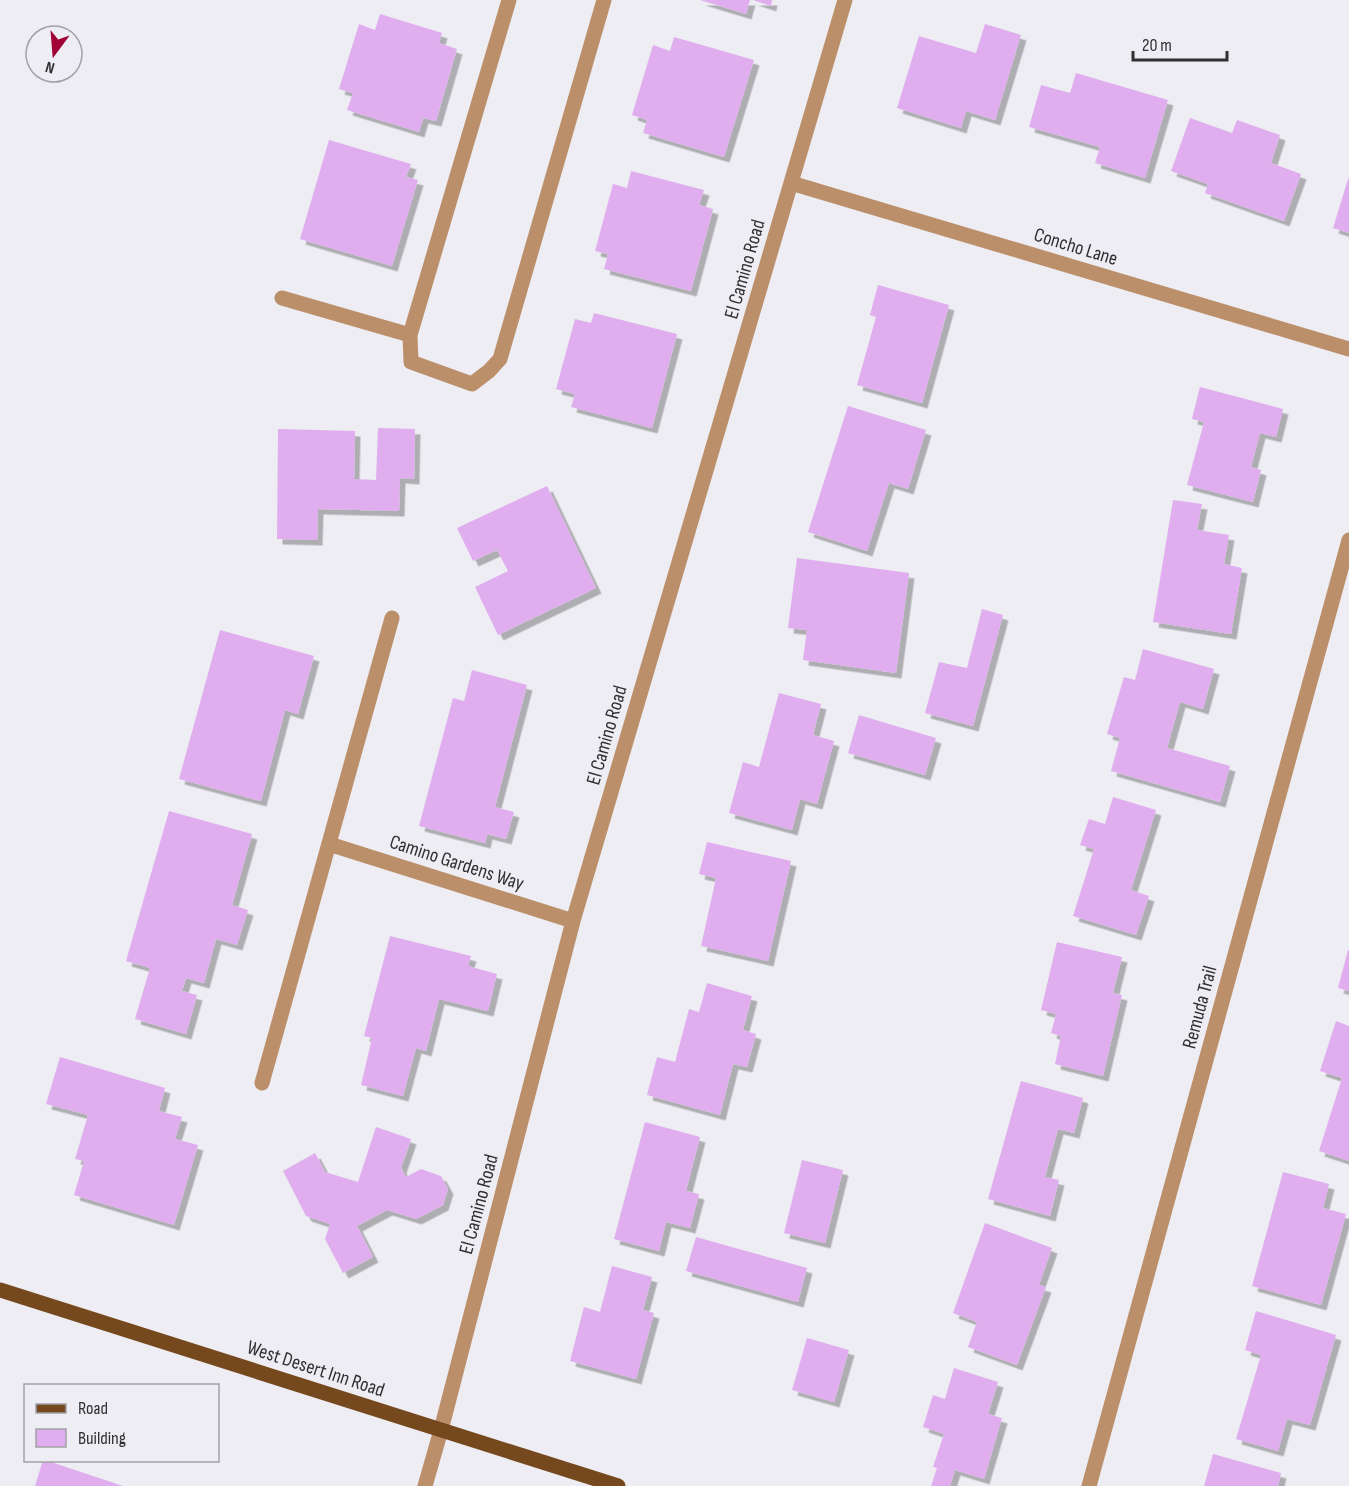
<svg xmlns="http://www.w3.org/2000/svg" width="1349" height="1486" viewBox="0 0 1349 1486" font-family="'Sofia Sans Condensed',sans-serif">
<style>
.building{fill:#e0aeee;filter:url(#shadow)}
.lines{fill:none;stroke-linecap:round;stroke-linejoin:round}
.minor{stroke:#bb8f6a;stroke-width:15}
.major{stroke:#75491d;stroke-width:15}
.labels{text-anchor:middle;stroke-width:5;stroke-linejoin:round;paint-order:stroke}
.street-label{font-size:20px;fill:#303032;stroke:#ededf3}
</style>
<defs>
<filter id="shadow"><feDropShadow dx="5.5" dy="5.5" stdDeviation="0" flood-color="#0004"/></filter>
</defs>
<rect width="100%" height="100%" fill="#ededf3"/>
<path class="building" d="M700,0h50l-4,14z
M753,0h19l-1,6z
M380,14l62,19 -3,10 18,6 -21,72 -13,-3 -4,14 -72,-22 6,-17 -14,-4 20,-65 16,6z
M985,24l36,11 -26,85 -29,-9 -5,17 -64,-20 22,-72 57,17z
M674,37l80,23 -30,97 -81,-24 4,-13 -15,-5 21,-70 17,6z
M1076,73l92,27 -23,78 -50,-15 5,-16 -71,-20 12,-42 29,8z
M1190,118l42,15 5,-13 43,15 -9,28 30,11 -17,47 -79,-28 3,-9 -37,-13z
M329,140l82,24 -5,13 12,3 -26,86 -92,-27z
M631,171l73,19 -5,15 14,4 -22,82 -87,-22 4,-15 -13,-3 18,-67 14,4z
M1348,179h1v54l-16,-5z
M878,285l71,20 -27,98 -65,-18 19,-68 -6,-2z
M594,313l83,21 -25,94 -81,-21 4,-13 -19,-5 19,-70 16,4z
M1200,387l83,22 -7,28 -16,-4 -9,34 10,3 -8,32 -66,-17 17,-63 -12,-3z
M848,406l78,24 -18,59 -19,-6 -22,68 -59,-19z
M378,428l37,1 -1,50 -14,-1 -1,33 -81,-2 -1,31 -40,-1 1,-110 77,2 -1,48 22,1z
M547,486l49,102 -98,47 -23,-48 33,-16 -11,-21 -24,11 -16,-33z
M1173,500l29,4 -5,26 32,5 -5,29 18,4 -11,66 -78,-12z
M797,558l112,15 -13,100 -93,-13 4,-30 -19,-2z
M982,609l21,6 -30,111 -48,-13 14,-51 28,6z
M220,630l94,26 -16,58 -13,-4 -24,91 -82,-22z
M1143,649l71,20 -11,40 -23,-7 -13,46 63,18 -10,36 -109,-31 9,-33 -13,-4 17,-57 11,3z
M472,670l55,15 -32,122 19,5 -8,27 -19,-5 -2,9 -66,-17 34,-128 11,3z
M779,693l42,11 -8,31 21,6 -17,63 -17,-5 -8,31 -63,-17 14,-51 16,5z
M859,715l77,23 -11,37 -77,-22z
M1113,797l43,13 -25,80 18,6 -13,39 -63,-19 21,-67 -14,-4 9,-26 16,5z
M169,811l83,23 -20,71 16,5 -11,35 -21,-6 -12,44 -18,-5 -4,13 15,4 -11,39 -51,-15 15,-51 -24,-7z
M707,842l84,19 -23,100 -67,-15 15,-68 -17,-4z
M390,936l81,20 -3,10 29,8 -9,37 -49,-12 -13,52 -10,-3 -13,48 -42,-11 11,-47 -8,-2z
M1057,942l65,15 -9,36 9,2 -19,81 -48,-12 6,-28 -10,-3 5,-19 -15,-4z
M1348,950h1v41l-11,-3z
M707,983l45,13 -9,34 13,4 -9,33 -14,-3 -13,51 -73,-20 10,-38 18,5 14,-53 10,3z
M1336,1021l13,5v135l-30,-10 23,-73 -22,-7z
M60,1057l105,31 -6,23 23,6 -7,22 23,6 -24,80 -100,-30 10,-34 -9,-2 13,-44 -42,-11z
M1021,1081l62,17 -9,35 -16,-4 -13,48 14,3 -9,36 -62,-17z
M645,1122l55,15 -14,54 13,3 -9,34 -24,-6 -7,29 -45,-12z
M376,1127l35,12 -10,29 5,9 15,-8 20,7 7,13 -5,16 -27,14 -29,-9 -30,16 16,31 -30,16 -18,-34 5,-15 -24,-8 -23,-45 32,-18 10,19 33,10z
M802,1160l41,10 -18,73 -41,-10z
M1283,1172l46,12 -6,24 23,6 -25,91 -69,-19z
M985,1223l67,25 -13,37 7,2 -29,78 -49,-18 9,-25 -24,-9z
M696,1237l111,31 -9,34 -112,-31z
M612,1266l40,11 -9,33 11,3 -18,66 -66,-18 14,-54 16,5z
M1256,1311l80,24 -26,90 -23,-6 -9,32 -42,-12 25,-84 -16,-5z
M807,1338l42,12 -15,52 -42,-12z
M954,1368l44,14 -10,32 14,4 -18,61 -29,-9 -5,16h-19l6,-18 -4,-1 11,-33 -21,-7 10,-32 12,4z
M1213,1454l68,19 -3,13h-74z
M43,1460h2l78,26h-88z"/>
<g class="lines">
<path class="minor" d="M791,183l558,166
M282,298l128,37 99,-335
M410,335l1,27 61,22 17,-13 11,-12 104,-359
M329,844l244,77
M262,1083l130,-465
M425,1486l16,-56 132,-509 272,-921
M1089,1486l260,-946"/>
<path class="major" d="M0,1290l618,196"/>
</g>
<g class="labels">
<g class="street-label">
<text transform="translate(1076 246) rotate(17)" y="7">Concho Lane</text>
<text transform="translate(744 269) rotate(-74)" y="7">El Camino Road</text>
<text transform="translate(606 735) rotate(-74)" y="7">El Camino Road</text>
<text transform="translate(457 862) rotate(18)" y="7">Camino Gardens Way</text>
<text transform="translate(1199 1007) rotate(-75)" y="7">Remuda Trail</text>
<text transform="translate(478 1204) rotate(-75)" y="7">El Camino Road</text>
<text transform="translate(316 1368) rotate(18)" y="7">West Desert Inn Road</text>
</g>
</g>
<rect x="24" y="1384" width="195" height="78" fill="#ededf3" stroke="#a1a1a6" stroke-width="1.5"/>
<rect x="36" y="1404" width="30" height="9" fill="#75491d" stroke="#a1a1a6" stroke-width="1.5"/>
<text x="78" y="1414" font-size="18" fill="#303032">Road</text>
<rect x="36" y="1429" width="30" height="18" fill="#e0aeee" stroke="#a1a1a6" stroke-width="1.5"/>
<text x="78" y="1444" font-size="18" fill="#303032">Building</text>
<g transform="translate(54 54) rotate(196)"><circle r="28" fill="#ededf3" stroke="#a1a1a6" stroke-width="1.5"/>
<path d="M0-4.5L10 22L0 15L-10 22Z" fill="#a10236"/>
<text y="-9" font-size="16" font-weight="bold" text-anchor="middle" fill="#303032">N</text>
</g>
<path d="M1133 51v9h94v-9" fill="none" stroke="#303032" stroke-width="3"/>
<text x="1142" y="51" font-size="18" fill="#303032" stroke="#ededf3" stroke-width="4.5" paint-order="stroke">20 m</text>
</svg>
